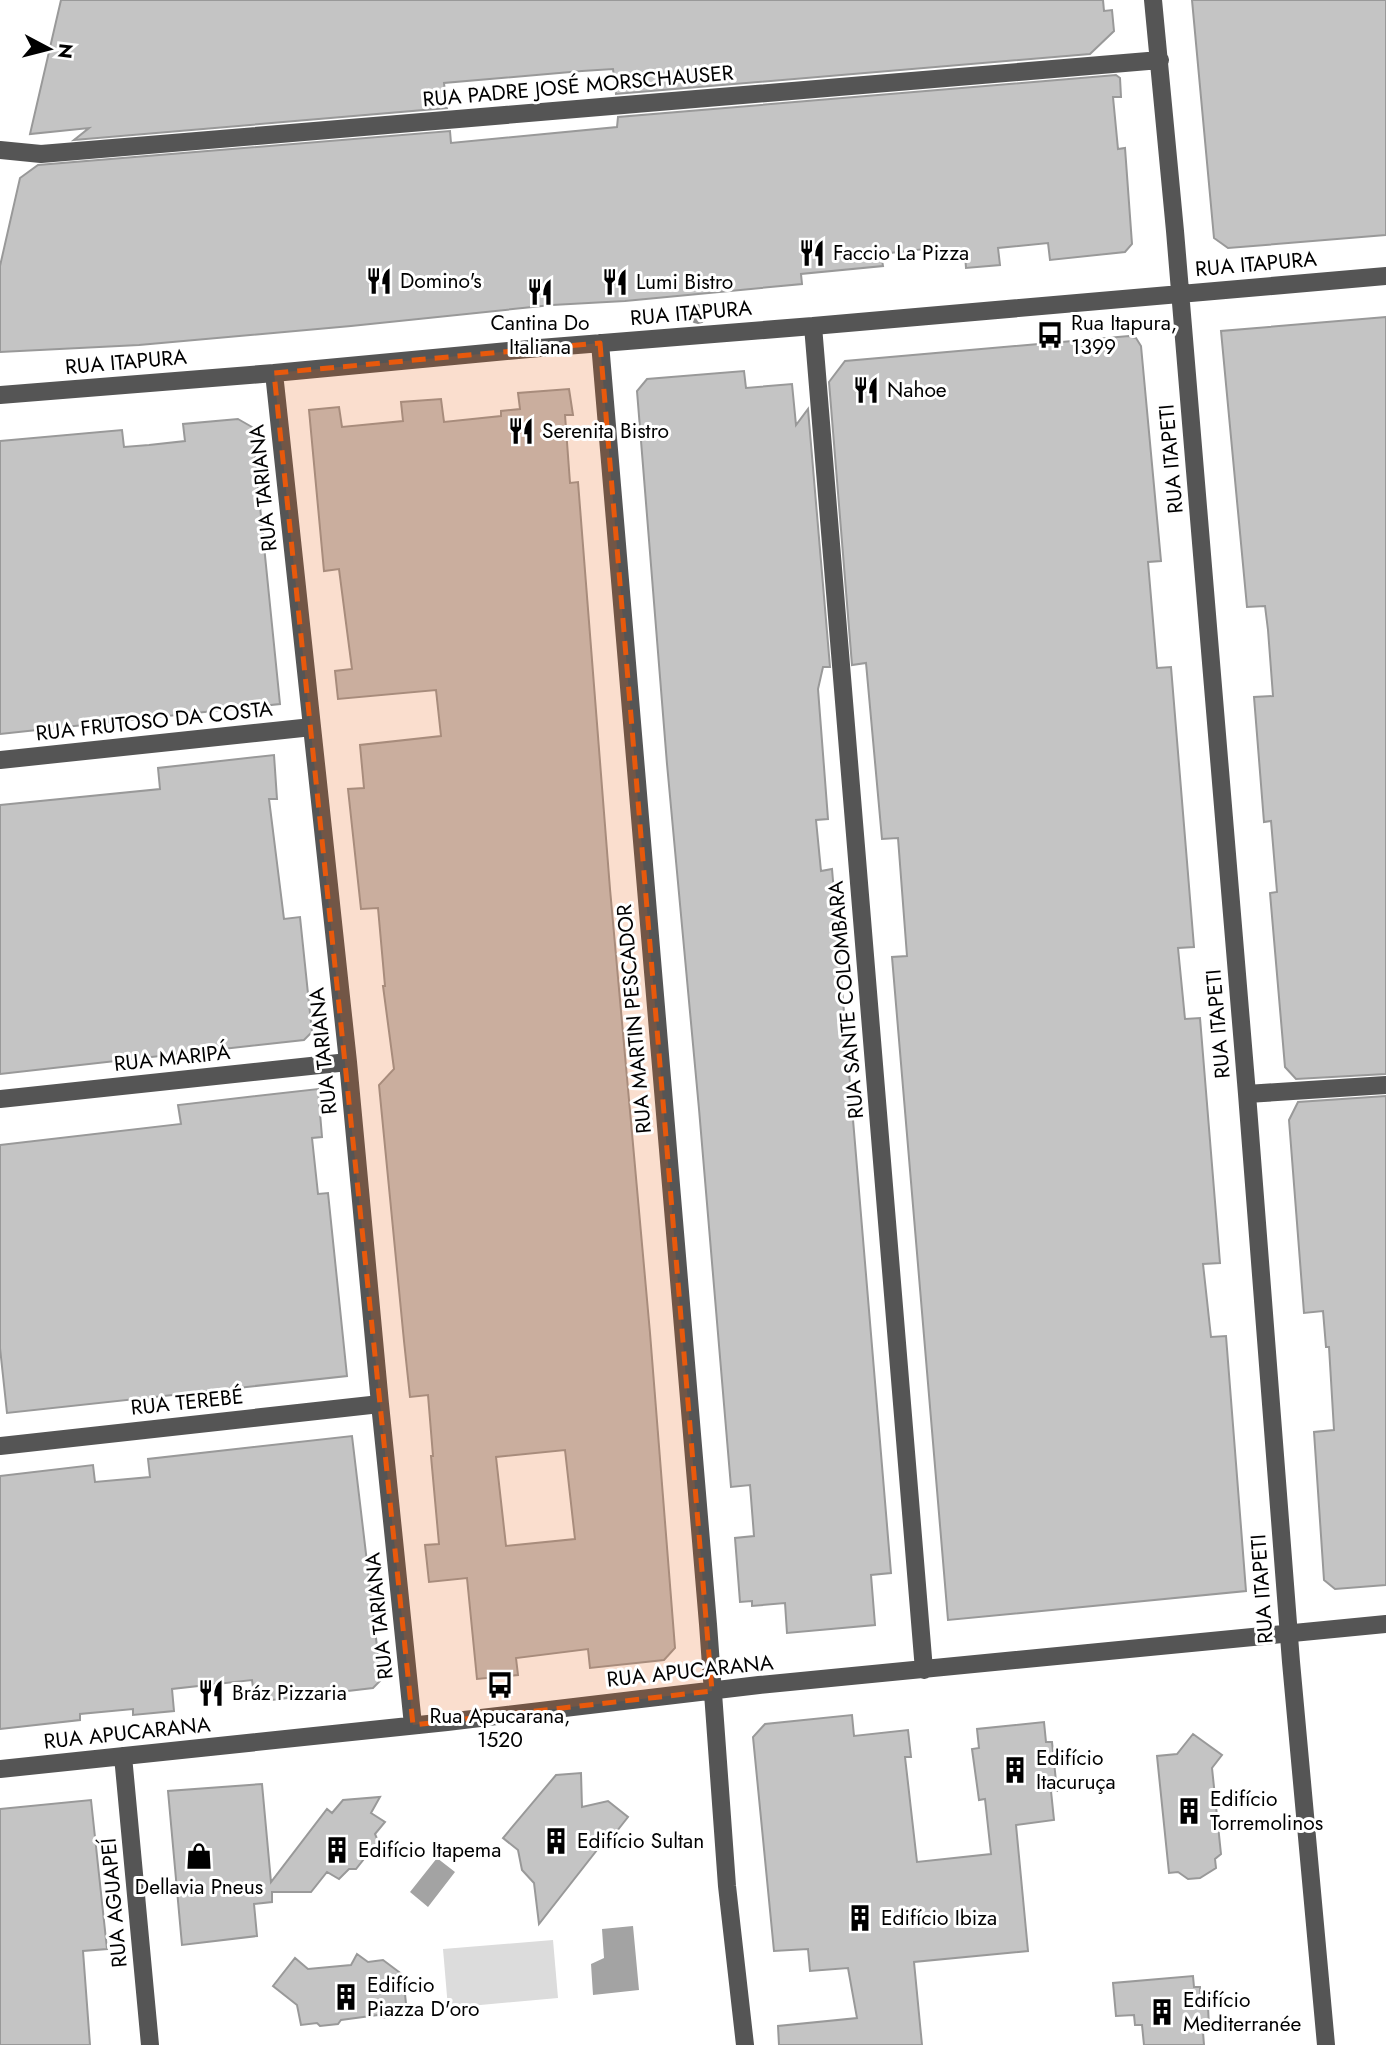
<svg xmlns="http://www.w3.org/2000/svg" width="1386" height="2045" viewBox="0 0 1386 2045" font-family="Jost,sans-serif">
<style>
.green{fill:#dcdcdc}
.water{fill:#a3a3a3}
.building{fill:#c4c4c4;stroke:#999;stroke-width:2;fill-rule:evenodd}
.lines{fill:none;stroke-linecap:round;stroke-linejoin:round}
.minor{stroke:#555;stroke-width:18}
.tree{fill:#8f8f8f}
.marked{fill:#e8590c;fill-opacity:0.2;stroke:#e8590c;stroke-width:5;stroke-dasharray:14 9;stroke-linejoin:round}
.labels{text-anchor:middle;stroke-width:6;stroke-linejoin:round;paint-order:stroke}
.street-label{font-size:21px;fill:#000;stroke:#fff}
.poi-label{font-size:21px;fill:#000;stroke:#fff;text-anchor:start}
</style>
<rect width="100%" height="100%" fill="#fff"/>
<path class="green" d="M553,1940l5,58 -110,10 -5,-59z"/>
<path class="water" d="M437,1858l18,14 -27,35 -18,-15z
M633,1926l6,64 -46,5 -2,-31 13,-6 -2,-29z"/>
<path class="building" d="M61,0h1042l1,11 8,-1 2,21 -24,23 -474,40 -3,-25 -31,2 -138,12 3,25 -373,32 15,-12 -59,6z
M1192,0h194v235l-158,13 -14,-10z
M1116,75l4,3 1,19h-8l5,52 7,-1 7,96 -7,8 -75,8 -2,-17 -50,5 2,17 -34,3 -1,-14 -30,2 -1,-8 -53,6 2,12 -82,8 1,10 -177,17 -73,4 -201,21 -212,19 -139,7v-86l20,-88 18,-13 412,-34 1,12 166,-16 1,-10z
M1386,317v757l-90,5 -11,-12 -15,-174 7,-1 -6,-71 -7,1 -10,-125 19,-1 -5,-66 -3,-24 -18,1 -26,-276z
M1129,336l7,2 5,8 20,215 -13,1 9,106 14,-1 23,280 -16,1 7,71 15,-1 20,245 -17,1 8,73 15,-1 20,255 -298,29 -56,-663 15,-1 -9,-118 -16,1 -16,-176 -14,2 -23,-283 16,-21z
M744,371l2,17 46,-4 4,41 12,-16 22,258h-7l-5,22 10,130 -12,1 5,51 11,-2 59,704 -20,2 4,50 -88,8 -2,-30 -33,3v-5l-12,1 -5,-64 19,-2 -4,-51 -19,2 -32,-378 -32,-345 -30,-373 10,-12z
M569,389l4,26h-8l5,68 8,-1 32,407 40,444 25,315 -11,12 -74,8 -2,-19 -72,9 2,17 -41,4 -10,-101 -38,4 -4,-37 14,-1 -8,-88h2l-5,-61 -18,2 -6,-56 -25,-256 15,-16 -11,-83h2l-7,-78 -17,1 -13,-120 16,-1 -4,-43 81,-9 -5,-46 -98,9 -3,-28 17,-2 -13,-100 -15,2 -15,-161 30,-3 3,20 61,-6 -2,-19 40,-3 3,23 57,-6v-5l19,-2 -2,-16zM565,1450l10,89 -69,7 -10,-89z
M238,419l14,8 28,277 -280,30v-293l122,-11 2,17 25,-2 36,-4 -2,-17z
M274,755l3,44h-8l15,120 16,-2 12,115 -8,8 -304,34v-269l160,-16 -2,-21z
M318,1089l4,48 -10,1 6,56 10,-1 19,183 -340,37 -7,-65v-203l181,-21 -3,-19z
M1386,1096v489l-51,4 -11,-9 -10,-148 20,-2 -5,-83h-3l-3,-36 -19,2 -15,-193 9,-18z
M352,1436l29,244 -8,8 -118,14 -3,-22 -80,9 2,22 -41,4v-6l-53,5v6l-80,9v-253l93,-11 2,17 55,-5 -2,-18z
M852,1715l2,21 54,-6 3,27h-6l12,105 74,-8 -6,-55 -6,1 -7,-51 7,-1 -2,-19 67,-7 2,20h6l5,49h-6l3,29 -38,5 12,126 -114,11 8,83h-143l-1,-19 79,-8 -9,-50 -38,3 -2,-22 -34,2 -21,-214 12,-13z
M1193,1734l29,21 -10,13 9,86 -6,5 1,9 -16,10 -12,1 -10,-7 -9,1 -12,-117 20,-2z
M581,1773l1,34 26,-6 20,16 -15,19h-5l-69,88 -5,-41 -12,-13 -4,-20 -15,-12 53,-63z
M262,1784l9,98 56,-73 5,4 11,-13 37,-3 -9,16 14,9 -10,12 3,7 -22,28h-7l-10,10 -12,-7 -16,20h-39v10l-18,2 3,32 -75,9 -14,-154z
M91,1800l16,149 -24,2 7,94h-90v-236z
M357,1954l11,8 15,-2 20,15 4,38 -25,5 -4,-3 -37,5 -3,4 -18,2 -3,-3 -16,2 -4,-20 -24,-19 22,-28 13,11 43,-4z
M1193,1976l1,11h6l1,16 7,3 1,21 -6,5 1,13h-60l-2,-20h-7l-1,-10 -18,1 -3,-33z"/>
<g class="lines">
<path class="minor" d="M1153,0l22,231 72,863 44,568 35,383
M0,150l41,4 1119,-94
M813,326l111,1344
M600,343l108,1281 19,262 18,159
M274,373l74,689 32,342 33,321
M0,395l274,-22 266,-25 273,-22 573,-50
M0,760l312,-33
M1247,1094l139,-9
M0,1099l348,-37
M0,1446l380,-42
M123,1756l27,289
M0,1769l447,-47 312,-37 627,-61"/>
</g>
<circle class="tree" cx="698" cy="314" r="10"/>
<path class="marked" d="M600,343l112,1348 -299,34 -139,-1352z"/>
<defs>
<symbol id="restaurant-bare" viewBox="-9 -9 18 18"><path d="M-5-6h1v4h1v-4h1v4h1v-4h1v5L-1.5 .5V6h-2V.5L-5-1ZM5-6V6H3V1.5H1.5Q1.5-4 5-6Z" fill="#000" stroke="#fff" stroke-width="2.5" paint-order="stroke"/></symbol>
<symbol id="bus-bare" viewBox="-9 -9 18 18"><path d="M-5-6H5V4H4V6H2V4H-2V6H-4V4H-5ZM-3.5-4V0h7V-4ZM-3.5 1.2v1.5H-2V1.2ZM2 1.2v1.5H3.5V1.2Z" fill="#000" stroke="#fff" stroke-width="2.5" paint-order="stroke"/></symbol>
<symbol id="building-bare" viewBox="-9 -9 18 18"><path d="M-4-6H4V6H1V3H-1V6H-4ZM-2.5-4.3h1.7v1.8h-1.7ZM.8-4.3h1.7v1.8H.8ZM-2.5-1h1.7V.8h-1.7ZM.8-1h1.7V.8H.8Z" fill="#000" stroke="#fff" stroke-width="2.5" paint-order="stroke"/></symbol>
<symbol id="shop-bare" viewBox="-9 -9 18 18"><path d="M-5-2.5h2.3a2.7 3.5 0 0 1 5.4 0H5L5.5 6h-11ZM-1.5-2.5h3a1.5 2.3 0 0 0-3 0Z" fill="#000" stroke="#fff" stroke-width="2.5" paint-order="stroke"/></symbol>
</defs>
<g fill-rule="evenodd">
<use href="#restaurant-bare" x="793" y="234" width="38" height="38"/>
<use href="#restaurant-bare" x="360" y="262" width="38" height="38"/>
<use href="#restaurant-bare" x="596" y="263" width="38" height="38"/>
<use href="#restaurant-bare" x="521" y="273" width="38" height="38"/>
<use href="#bus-bare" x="1031" y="316" width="38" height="38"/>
<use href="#restaurant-bare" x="847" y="371" width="38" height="38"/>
<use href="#restaurant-bare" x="502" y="412" width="38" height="38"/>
<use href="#bus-bare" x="481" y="1666" width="38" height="38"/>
<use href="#restaurant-bare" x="192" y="1674" width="38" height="38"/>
<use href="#building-bare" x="996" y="1751" width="38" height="38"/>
<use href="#building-bare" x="1170" y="1792" width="38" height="38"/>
<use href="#building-bare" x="537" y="1822" width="38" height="38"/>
<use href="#building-bare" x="318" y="1831" width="38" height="38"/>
<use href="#shop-bare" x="180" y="1837" width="38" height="38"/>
<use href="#building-bare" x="841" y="1899" width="38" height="38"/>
<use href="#building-bare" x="327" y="1978" width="38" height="38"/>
<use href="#building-bare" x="1143" y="1993" width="38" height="38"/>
</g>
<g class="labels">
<g class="street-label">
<text transform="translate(578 86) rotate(-5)" y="7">RUA PADRE JOSÉ MORSCHAUSER</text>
<text transform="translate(1256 264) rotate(-5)" y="7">RUA ITAPURA</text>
<text transform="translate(691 313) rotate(-5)" y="7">RUA ITAPURA</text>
<text transform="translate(126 362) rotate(-5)" y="7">RUA ITAPURA</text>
<text transform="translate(1171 459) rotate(-95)" y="7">RUA ITAPETI</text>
<text transform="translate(263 488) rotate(-96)" y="7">RUA TARIANA</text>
<text transform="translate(154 721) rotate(-6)" y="7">RUA FRUTOSO DA COSTA</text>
<text transform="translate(846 1000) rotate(-95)" y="7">RUA SANTE COLOMBARA</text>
<text transform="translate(634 1019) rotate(-95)" y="7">RUA MARTIN PESCADOR</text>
<text transform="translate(1218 1024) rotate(-95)" y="7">RUA ITAPETI</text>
<text transform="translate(323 1051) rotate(-96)" y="7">RUA TARIANA</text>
<text transform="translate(172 1058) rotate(-6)" y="7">RUA MARIPÁ</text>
<text transform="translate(187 1402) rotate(-6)" y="7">RUA TEREBÉ</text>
<text transform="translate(1262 1589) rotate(-94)" y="7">RUA ITAPETI</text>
<text transform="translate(379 1616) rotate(-96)" y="7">RUA TARIANA</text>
<text transform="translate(690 1671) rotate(-6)" y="7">RUA APUCARANA</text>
<text transform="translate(127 1733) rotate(-6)" y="7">RUA APUCARANA</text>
<text transform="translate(114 1903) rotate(-95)" y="7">RUA AGUAPEÍ</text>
</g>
<g class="poi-label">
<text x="833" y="260">Faccio La Pizza</text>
<text x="400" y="288">Domino's</text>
<text x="636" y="289">Lumi Bistro</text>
<text x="540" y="330" text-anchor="middle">Cantina Do<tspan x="540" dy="24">Italiana</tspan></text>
<text x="1071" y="330">Rua Itapura,<tspan x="1071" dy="24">1399</tspan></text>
<text x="887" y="397">Nahoe</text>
<text x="542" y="438">Serenita Bistro</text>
<text x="232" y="1700">Bráz Pizzaria</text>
<text x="500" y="1723" text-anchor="middle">Rua Apucarana,<tspan x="500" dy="24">1520</tspan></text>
<text x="1036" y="1765">Edifício<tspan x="1036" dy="24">Itacuruça</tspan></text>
<text x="1210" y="1806">Edifício<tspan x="1210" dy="24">Torremolinos</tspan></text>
<text x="577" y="1848">Edifício Sultan</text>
<text x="358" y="1857">Edifício Itapema</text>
<text x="199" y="1894" text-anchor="middle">Dellavia Pneus</text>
<text x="881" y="1925">Edifício Ibiza</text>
<text x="367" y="1992">Edifício<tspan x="367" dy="24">Piazza D'oro</tspan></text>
<text x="1183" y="2007">Edifício<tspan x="1183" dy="24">Mediterranée</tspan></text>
</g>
</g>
<g transform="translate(49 49) rotate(97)" stroke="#ffffff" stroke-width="5" paint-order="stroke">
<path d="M0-5L12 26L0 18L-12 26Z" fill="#000000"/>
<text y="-10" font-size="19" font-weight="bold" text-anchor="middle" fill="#000000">N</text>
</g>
</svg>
